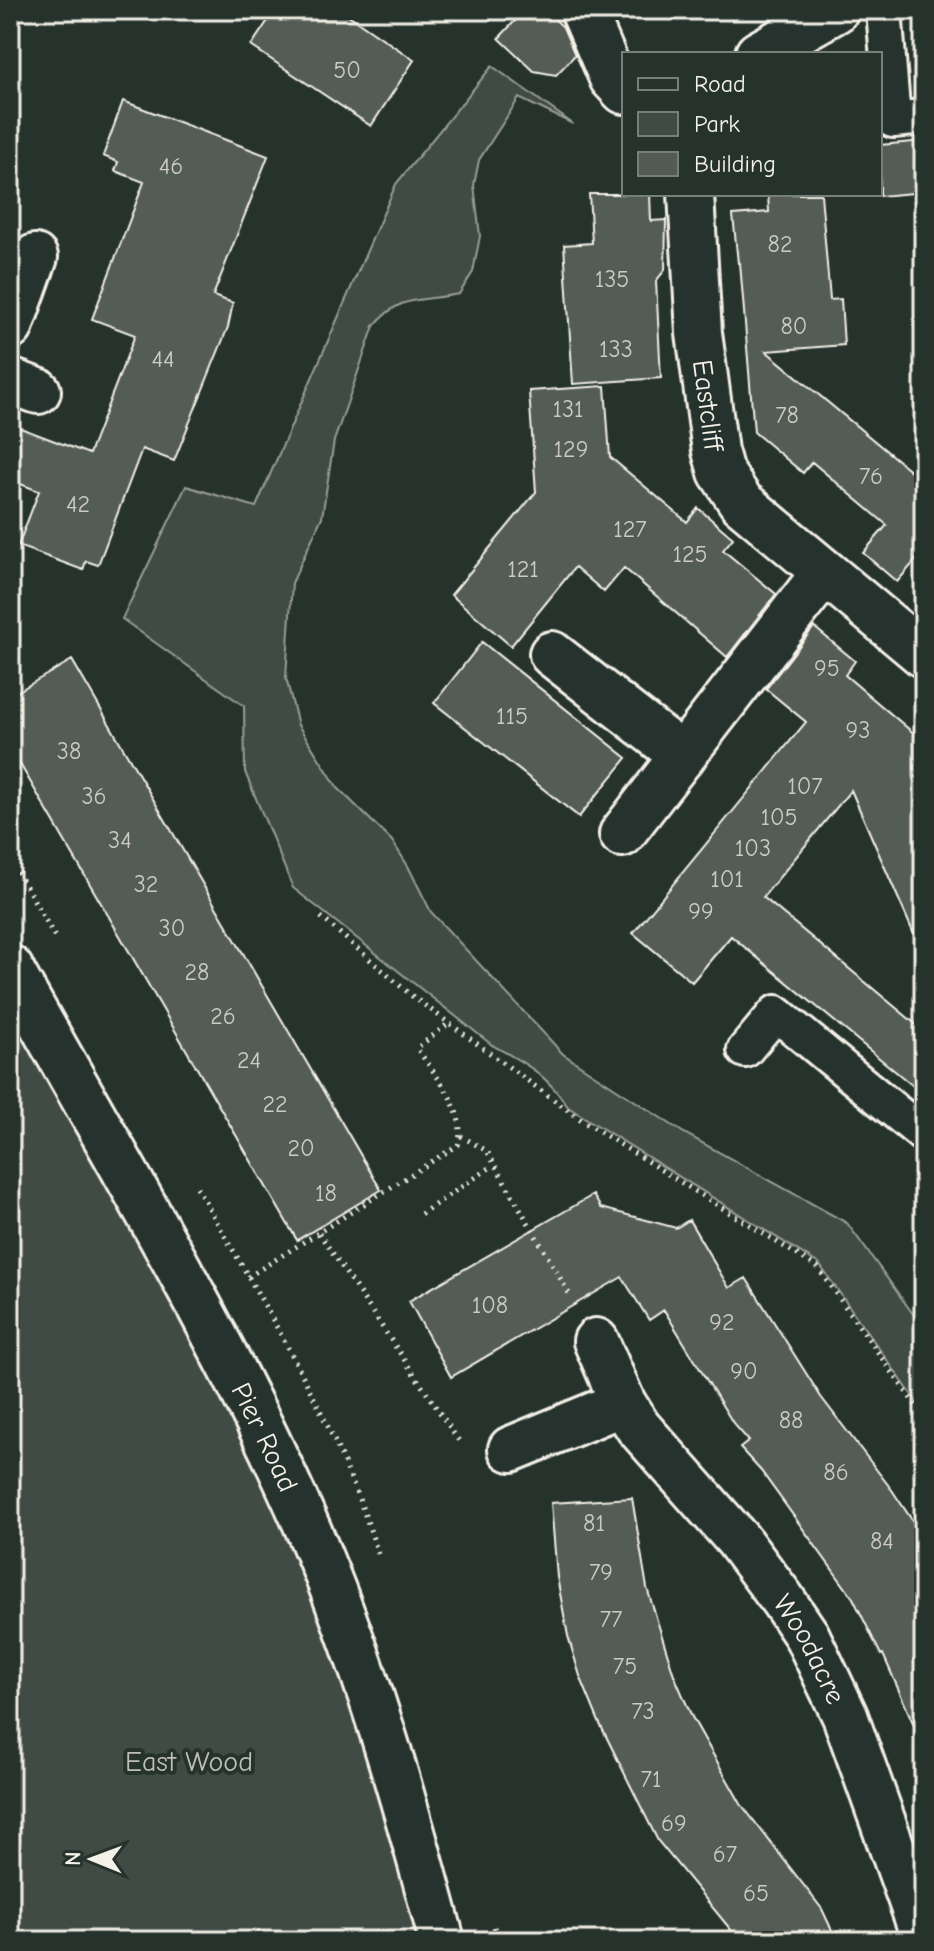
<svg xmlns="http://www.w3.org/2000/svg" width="934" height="1951" viewBox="0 0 934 1951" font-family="'Comic Neue',sans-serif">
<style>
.green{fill:#414b45;stroke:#9a9e96;stroke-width:2}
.building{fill:#525c55;stroke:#f4f1e8;stroke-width:2}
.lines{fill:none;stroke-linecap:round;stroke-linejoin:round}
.lane-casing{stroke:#f4f1e8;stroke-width:40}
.street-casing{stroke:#f4f1e8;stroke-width:50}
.path{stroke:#f4f1e8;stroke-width:5;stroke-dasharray:2 6;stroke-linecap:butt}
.lane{stroke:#26332d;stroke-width:34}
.street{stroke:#26332d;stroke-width:44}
.labels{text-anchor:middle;stroke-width:8;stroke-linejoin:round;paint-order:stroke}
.number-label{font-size:24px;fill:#ccccc3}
.street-label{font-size:28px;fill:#f4f1e8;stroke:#26332d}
.park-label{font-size:28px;fill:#bebfb7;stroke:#26332d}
</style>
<rect width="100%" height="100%" fill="#26332d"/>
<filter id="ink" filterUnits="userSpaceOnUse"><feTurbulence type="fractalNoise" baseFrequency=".0125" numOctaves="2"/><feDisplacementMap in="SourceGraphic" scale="16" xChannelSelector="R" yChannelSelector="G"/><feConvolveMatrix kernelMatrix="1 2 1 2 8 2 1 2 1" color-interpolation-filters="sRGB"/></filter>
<g filter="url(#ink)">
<path class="green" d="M492,66l81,58 -54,-26 -40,62 -5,25 6,51 -7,36 -14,22c-38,8 -58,-1 -85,32l-40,115 -12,76 -30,66 -6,95 12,47 40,63 54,53 16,25 23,46 132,142 121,79 163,90 77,106v83l-105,-148 -251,-157c-22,-33 -41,-43 -76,-62l-199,-157 -48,-116 -1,-66 -122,-87 64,-133 70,21 140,-323z
M10,1009l156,278 95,184 107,253 55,217h-413z"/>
<path class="building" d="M275,10h66l73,50 -43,66 -120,-80z
M525,10h20l18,17 12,28 -19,20 -22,-4 -35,-33z
M123,101l145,55 -55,140 20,7 -5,24 -54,134 -32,-12 -44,116 -12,-4 -3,9 -65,-24 21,-55 -29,-11v-56l79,30 46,-119 -43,-16 52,-137 -29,-11 3,-9 -15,-6z
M924,141v51l-44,4v-51z
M589,194h61l1,27 15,-1 -1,50 -9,11 5,97 -88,6 -9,-139 28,-2z
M768,194h53l9,106 11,-1 3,46 -78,6 158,131v74l-3,-2 -24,28 -34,-29 24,-28 -75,-63 -9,11 -49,-41 -14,-169h-2l-5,-48 36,-3z
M605,386l5,71 77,65 11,-14 35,30 -10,12 53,44 -49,63 -103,-89 -20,24 -29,-25 -64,79 -60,-51 85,-103 -7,-101z
M814,627l41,34 -10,14 79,67v215l-73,-167 -88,107 161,134v64l-193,-159 -39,46 -59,-49 173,-211 -40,-33z
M482,642l145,116 -48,59 -145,-114z
M72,660l309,530 -84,50 -287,-493v-51z
M593,1195l8,13 75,20 13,-8 40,68 17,-10 75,119 71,93 32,48v210l-41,-94 -2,1 -28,-57 -92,-127 -21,-23 9,-7 -16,-18 -69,-113 -15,10 -27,-43 -171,100 -42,-76z
M632,1498l15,90 27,87 18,42 49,87 81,105 15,32h-97l-82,-100 -59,-119 -19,-46 -12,-40 -11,-59 -6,-74z"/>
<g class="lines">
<defs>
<path id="lane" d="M884,10l9,110 31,-3
M745,1050l31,-37 148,122"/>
<g id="street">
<path d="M583,10l29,68 12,13"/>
<path d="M758,54l78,-44"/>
<path id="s1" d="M691,194l8,139 16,118 6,21 20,30 183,153"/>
<path d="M10,327l25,-70"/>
<path d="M10,381l28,10"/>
<path d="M552,654l131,102"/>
<path d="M622,834l202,-261"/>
<path id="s2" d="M10,968c102,183 211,363 295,554 59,135 99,277 137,419"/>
<path id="s3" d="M596,1341l27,62 15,24 100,113 44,59 25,37 38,80 79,221"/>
<path d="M511,1449l112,-46"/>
</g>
</defs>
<use href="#lane" class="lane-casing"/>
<use href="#street" class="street-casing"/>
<path class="path" d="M10,858l46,81
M321,917l91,79 172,126 233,145 107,150
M461,1136l26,15 84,146
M197,1187c67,118 141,237 181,367
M421,1214l73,-49
M319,1233l142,211
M248,1277l210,-132c10,-35 -23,-69 -41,-97l32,-25
M494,1927l5,14"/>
<use href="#lane" class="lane"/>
<use href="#street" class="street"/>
</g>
</g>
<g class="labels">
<g class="number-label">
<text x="347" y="78">50</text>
<text x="171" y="174">46</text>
<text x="780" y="252">82</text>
<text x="612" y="287">135</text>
<text x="794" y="334">80</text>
<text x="616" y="357">133</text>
<text x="163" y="367">44</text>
<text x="568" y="417">131</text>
<text x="787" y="423">78</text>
<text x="571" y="457">129</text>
<text x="871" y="484">76</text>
<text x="78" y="512">42</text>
<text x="630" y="537">127</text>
<text x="690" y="562">125</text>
<text x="523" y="577">121</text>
<text x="827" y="676">95</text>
<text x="512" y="724">115</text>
<text x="858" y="738">93</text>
<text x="69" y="759">38</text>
<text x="805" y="794">107</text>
<text x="94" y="804">36</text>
<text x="779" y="825">105</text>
<text x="120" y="848">34</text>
<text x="753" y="856">103</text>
<text x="727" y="887">101</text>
<text x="146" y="892">32</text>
<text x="701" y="919">99</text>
<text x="172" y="936">30</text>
<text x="197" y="980">28</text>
<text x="223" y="1024">26</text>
<text x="249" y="1068">24</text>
<text x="275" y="1112">22</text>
<text x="301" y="1156">20</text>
<text x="326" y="1201">18</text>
<text x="490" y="1313">108</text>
<text x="722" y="1330">92</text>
<text x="744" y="1379">90</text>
<text x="791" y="1428">88</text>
<text x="836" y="1480">86</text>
<text x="594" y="1531">81</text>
<text x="882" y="1549">84</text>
<text x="601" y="1580">79</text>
<text x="611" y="1627">77</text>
<text x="625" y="1674">75</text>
<text x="643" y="1719">73</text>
<text x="651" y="1787">71</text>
<text x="674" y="1831">69</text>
<text x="725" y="1862">67</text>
<text x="756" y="1901">65</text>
</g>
<g class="street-label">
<text dy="10" stroke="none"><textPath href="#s1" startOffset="212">Eastcliff</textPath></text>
<text dy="10" stroke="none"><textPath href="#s2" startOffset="534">Pier Road</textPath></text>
<text dy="10" stroke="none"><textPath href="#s3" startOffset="378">Woodacre</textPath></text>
</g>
<g class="park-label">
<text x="189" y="1771">East Wood</text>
</g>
</g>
<rect width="934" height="1951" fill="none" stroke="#26332d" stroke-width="40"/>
<rect x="20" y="20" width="894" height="1911" fill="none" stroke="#f4f1e8" stroke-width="3" filter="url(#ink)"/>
<rect x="622" y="52" width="260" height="144" fill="#26332d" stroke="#787f78" stroke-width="2"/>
<rect x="638" y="78" width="40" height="12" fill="#26332d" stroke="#787f78" stroke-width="2"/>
<text x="694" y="92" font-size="24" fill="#f4f1e8">Road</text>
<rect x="638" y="112" width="40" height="24" fill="#414b45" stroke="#787f78" stroke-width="2"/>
<text x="694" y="132" font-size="24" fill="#f4f1e8">Park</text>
<rect x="638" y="152" width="40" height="24" fill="#525c55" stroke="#787f78" stroke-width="2"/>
<text x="694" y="172" font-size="24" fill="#f4f1e8">Building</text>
<g transform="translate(92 1859) rotate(271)" stroke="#26332d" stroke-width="6" paint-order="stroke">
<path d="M0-6L14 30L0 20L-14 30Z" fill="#f4f1e8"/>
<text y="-12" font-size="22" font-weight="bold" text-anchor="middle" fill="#f4f1e8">N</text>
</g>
</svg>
